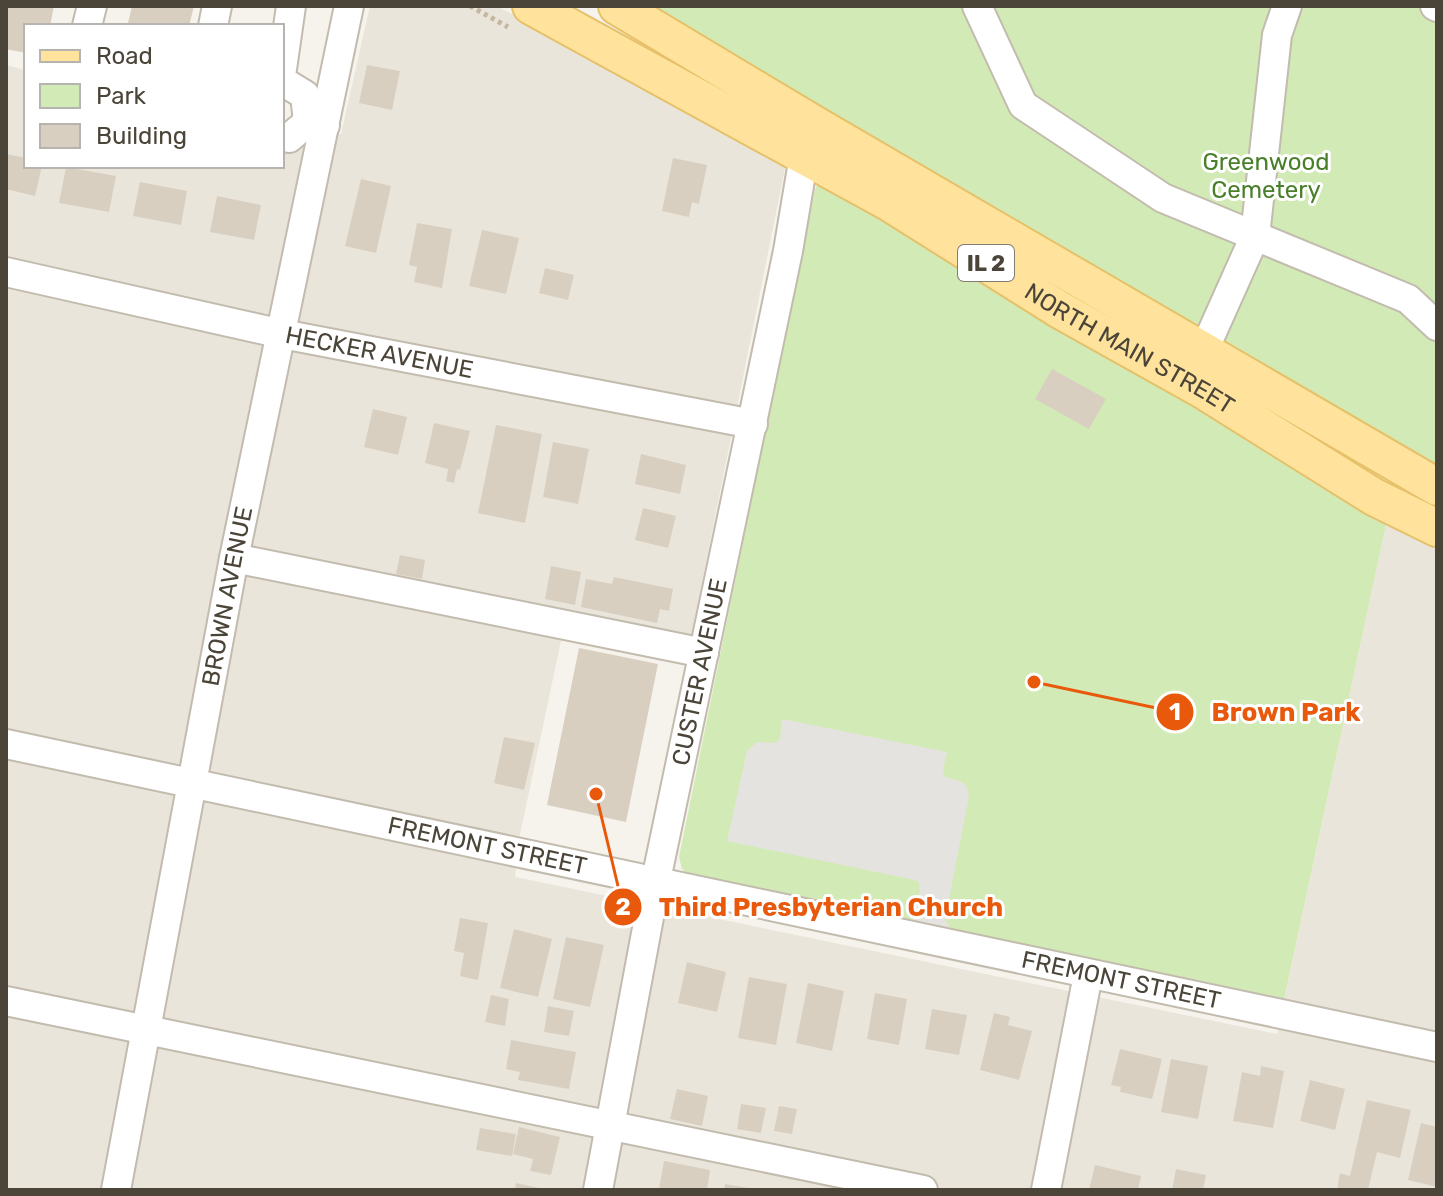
<svg xmlns="http://www.w3.org/2000/svg" width="1443" height="1196" viewBox="0 0 1443 1196" font-family="Rubik,sans-serif">
<style>
.residential{fill:#eae5da}
.green{fill:#d2eab5}
.parking{fill:#e5e3e0}
.building{fill:#d8cfc1}
.lines{fill:none;stroke-linecap:round;stroke-linejoin:round}
.minor-casing{stroke:#c2bbae;stroke-width:32}
.major-casing{stroke:#e6c16a;stroke-width:40}
.path{stroke:#c4b79f;stroke-width:5;stroke-dasharray:4 4;stroke-linecap:butt}
.minor{stroke:#fff;stroke-width:28}
.major{stroke:#ffe39c;stroke-width:36}
.labels{text-anchor:middle;stroke-width:6;stroke-linejoin:round;paint-order:stroke}
.shield{fill:#fff;stroke:#817c74;stroke-width:2}
.shield-label{font-size:22px;font-weight:bold;fill:#4b4439}
.park-label{font-size:24px;fill:#4a7f2a;stroke:#fff}
.street-label{font-size:24px;fill:#4b4439;stroke:#fff}
.leader{fill:none;stroke:#e8590c;stroke-width:3}
.callout-dot{fill:#e8590c;stroke:#fff;stroke-width:3}
.mark-label{font-size:24px;text-anchor:middle;font-weight:bold;fill:#fff}
.callout-label{font-size:26px;text-anchor:middle;font-weight:bold;fill:#e8590c;stroke:#fff;stroke-width:6;stroke-linejoin:round;paint-order:stroke}
</style>
<rect width="100%" height="100%" fill="#f6f3ec"/>
<path class="residential" d="M370,6h126l271,133 13,9 5,20 -99,494 -124,-26 -44,208 -3,33 762,157 113,-528 47,27v657h-1431v-1125l20,5v96h256v-44l59,12z"/>
<path class="green" d="M638,6h799v466z
M822,177l568,329 -106,494 -592,-122 -10,-9 -3,-12 136,-668z"/>
<path class="parking" d="M782,719l165,33 -4,19 2,6 15,4 6,5 3,10 -24,124 8,12 -47,-10 10,-5 4,-14 -1,-20 -4,-3 -188,-39 20,-90 10,-9 18,1 5,-4z"/>
<path class="building" d="M6,6h48l-4,20h-24v27l-20,-4z
M132,6h62l-5,20h-47l-14,-3z
M367,65l33,6 -8,39 -33,-7z
M6,154l20,4v8h16l-7,30 -29,-7z
M673,158l34,7 -8,39 -7,-2 -3,15 -27,-6z
M66,167l50,9 -7,36 -50,-9z
M361,179l30,7 -15,67 -31,-7z
M140,182l47,9 -6,34 -48,-9z
M217,196l44,9 -7,35 -44,-8z
M417,223l35,6 -10,59 -28,-6 3,-15 -8,-2z
M482,230l37,8 -13,56 -37,-8z
M545,268l29,7 -6,25 -29,-7z
M1052,369l54,30 -17,30 -54,-30z
M373,409l34,8 -9,38 -34,-8z
M434,423l36,8 -10,39 -3,-1 -3,14 -8,-2 2,-12 -23,-6z
M496,425l46,9 -17,89 -47,-10z
M553,442l36,7 -11,55 -35,-7z
M641,454l45,11 -6,29 -45,-10z
M643,508l33,8 -8,32 -33,-8z
M400,555l25,5 -3,19 -26,-5z
M551,566l30,6 -6,33 -30,-6z
M614,577l59,12 -4,22 -9,-2 -3,14 -76,-16 5,-28 26,5z
M579,648l79,16 -32,158 -79,-17z
M504,737l31,6 -11,47 -30,-7z
M460,918l28,5 -10,57 -18,-4 4,-23 -10,-2z
M514,929l38,10 -14,58 -38,-9z
M566,937l38,8 -14,62 -37,-8z
M687,962l39,10 -9,40 -39,-9z
M749,977l38,7 -11,61 -38,-7z
M808,983l36,8 -12,60 -36,-8z
M875,993l32,6 -8,46 -32,-6z
M491,995l18,4 -4,27 -20,-4z
M548,1006l26,5 -5,25 -25,-4z
M932,1009l35,6 -8,40 -34,-6z
M994,1013l16,4 -2,8 24,6 -13,49 -39,-10z
M511,1040l65,12 -7,37 -51,-9 2,-8 -14,-3z
M1120,1049l42,10 -10,40 -32,-7 1,-5 -10,-2z
M1171,1059l37,7 -10,53 -37,-7z
M1261,1066l23,5 -11,57 -40,-7 9,-49 18,4z
M1310,1080l35,9 -10,41 -35,-9z
M677,1089l31,7 -6,30 -32,-7z
M1367,1100l44,10 -11,48 -23,-6 -9,38h-31l3,-17 10,3z
M741,1104l25,4 -5,25 -24,-4z
M779,1106l18,3 -5,25 -18,-3z
M1421,1123l16,4v60l-29,-7z
M519,1127l41,10 -9,38 -21,-4 3,-12 -20,-5z
M480,1128l36,6 -4,22 -36,-6z
M664,1161l46,9 -3,20 -48,-1z
M1095,1165l46,11 -3,14h-49z
M1176,1169l30,6 -3,15h-31z
M516,1183l28,6v1h-29z
M725,1184l24,4v2h-25z"/>
<g class="lines">
<defs>
<g id="minor">
<path d="M977,6l46,99 140,93 245,101 29,27"/>
<path d="M1435,6l2,1"/>
<path d="M87,26l5,-20"/>
<path d="M213,26l4,-20"/>
<path d="M282,69l9,-63"/>
<path d="M282,81l23,14 3,27"/>
<path d="M282,137l7,1 19,-16 17,3"/>
<path id="s1" d="M6,272l276,62 471,90"/>
<path d="M1204,350l51,-114 22,-201 10,-29"/>
<path d="M234,558l470,95"/>
<path id="s2" d="M6,744l1431,303"/>
<path d="M6,1001l917,189"/>
<path id="s3" d="M116,1190l118,-632 115,-552"/>
<path id="s4" d="M598,1190l58,-310 132,-629 16,-95"/>
<path d="M1046,1190l42,-215"/>
</g>
<g id="major">
<path id="s5" d="M531,6l359,197 170,107 143,80 171,107 63,31"/>
<path d="M617,6l200,120 620,361"/>
</g>
</defs>
<use href="#minor" class="minor-casing"/>
<use href="#major" class="major-casing"/>
<path class="path" d="M470,6l38,21"/>
<use href="#minor" class="minor"/>
<use href="#major" class="major"/>
</g>
<g class="labels">
<rect class="shield" x="958" y="245" width="56" height="36" rx="6"/>
<g class="shield-label">
<text x="986" y="271">IL 2</text>
</g>
<g class="park-label">
<text x="1266" y="170">Greenwood<tspan x="1266" dy="28">Cemetery</tspan></text>
</g>
<g class="street-label">
<text dy="8" stroke="none"><textPath href="#s5" startOffset="690">NORTH MAIN STREET</textPath></text>
<text dy="8" stroke="none"><textPath href="#s1" startOffset="382">HECKER AVENUE</textPath></text>
<text dy="8" stroke="none"><textPath href="#s3" startOffset="604">BROWN AVENUE</textPath></text>
<text dy="8" stroke="none"><textPath href="#s4" startOffset="528">CUSTER AVENUE</textPath></text>
<text dy="8" stroke="none"><textPath href="#s2" startOffset="492">FREMONT STREET</textPath></text>
<text dy="8" stroke="none"><textPath href="#s2" startOffset="1140">FREMONT STREET</textPath></text>
</g>
</g>
<path class="leader" d="M1034 682L1175 712M596 794L623 907"/>
<g class="callout-dot">
<circle cx="1034" cy="682" r="8"/>
<circle cx="596" cy="794" r="8"/>
<circle cx="1175" cy="712" r="20"/>
<circle cx="623" cy="907" r="20"/>
</g>
<g class="mark-label">
<text x="1175" y="720">1</text>
<text x="623" y="915">2</text>
</g>
<g class="callout-label">
<text x="1286" y="721">Brown Park</text>
<text x="831" y="916">Third Presbyterian Church</text>
</g>
<rect width="1443" height="1196" fill="none" stroke="#4b4439" stroke-width="16"/>
<rect x="24" y="24" width="260" height="144" fill="#ffffff" stroke="#b7b4b0" stroke-width="2"/>
<rect x="40" y="50" width="40" height="12" fill="#ffe39c" stroke="#b7b4b0" stroke-width="2"/>
<text x="96" y="64" font-size="24" fill="#4b4439">Road</text>
<rect x="40" y="84" width="40" height="24" fill="#d2eab5" stroke="#b7b4b0" stroke-width="2"/>
<text x="96" y="104" font-size="24" fill="#4b4439">Park</text>
<rect x="40" y="124" width="40" height="24" fill="#d8cfc1" stroke="#b7b4b0" stroke-width="2"/>
<text x="96" y="144" font-size="24" fill="#4b4439">Building</text>
</svg>
